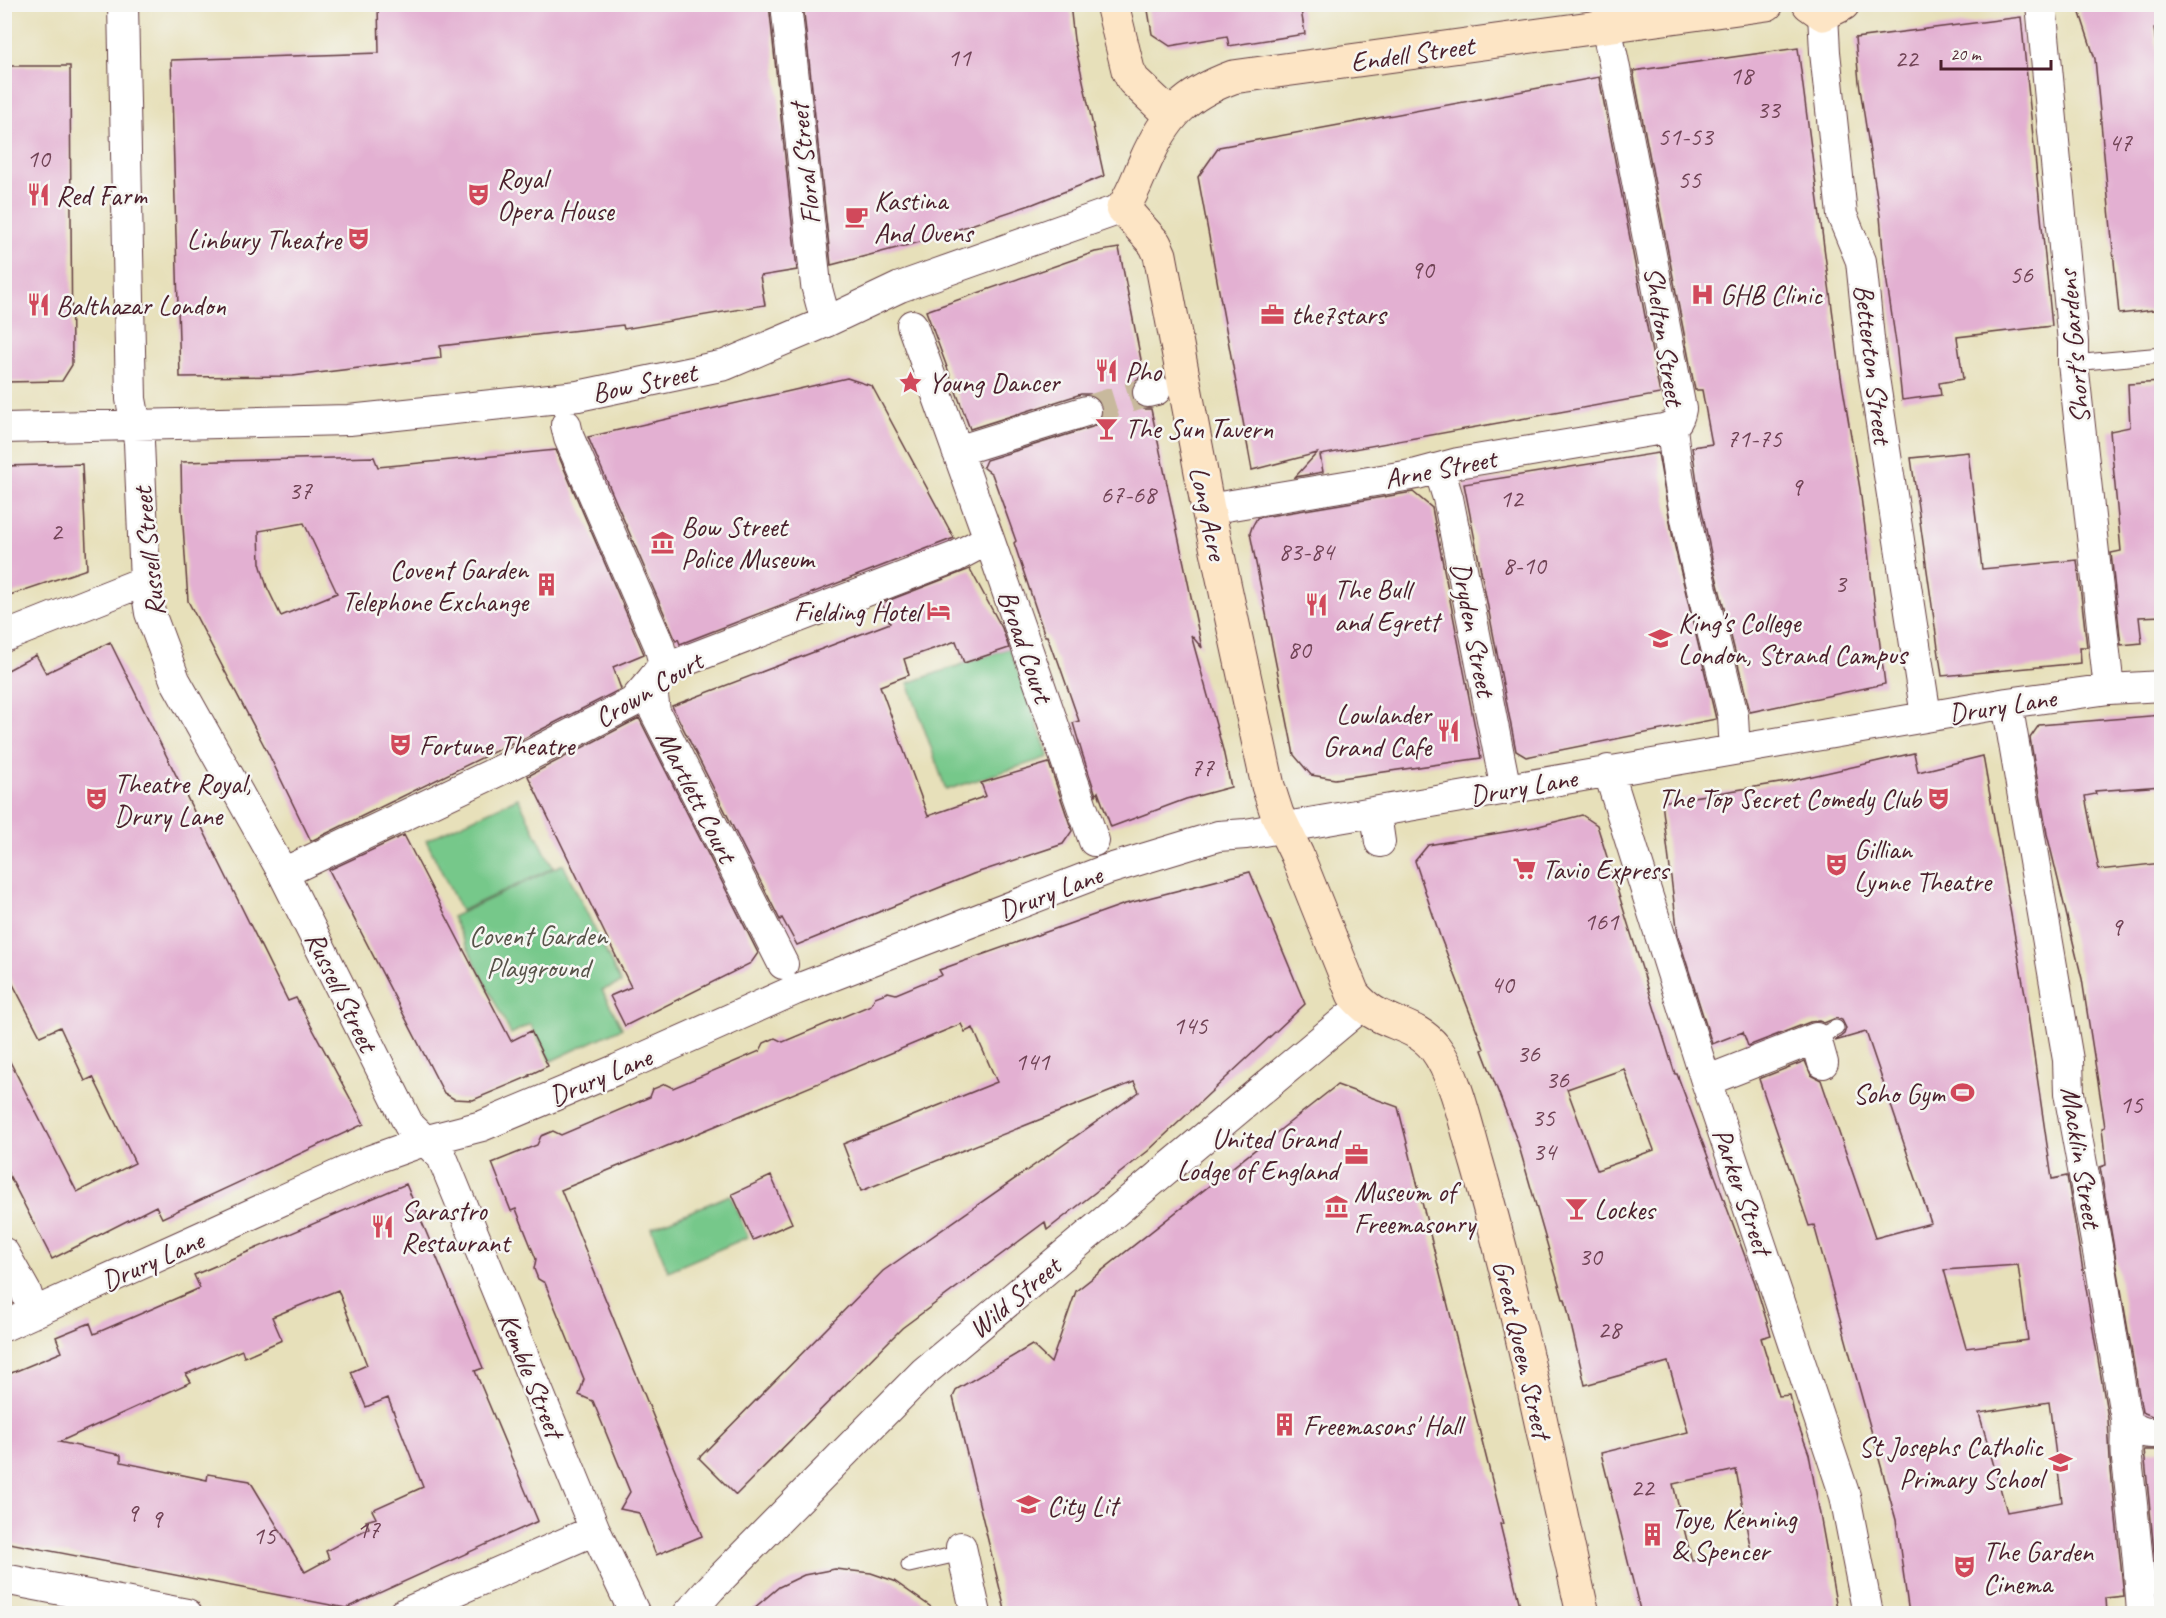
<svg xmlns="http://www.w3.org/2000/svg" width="2166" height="1618" viewBox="0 0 2166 1618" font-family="Caveat,sans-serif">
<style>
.green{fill:#76c88a;stroke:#60745a;stroke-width:1.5}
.building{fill:#e3b0d2;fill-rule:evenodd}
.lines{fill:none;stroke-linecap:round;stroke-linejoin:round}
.street-tunnel{stroke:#c8b99d;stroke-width:30;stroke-dasharray:30 15;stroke-linecap:butt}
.lane-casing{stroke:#623c40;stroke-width:17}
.street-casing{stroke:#623c40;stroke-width:32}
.secondary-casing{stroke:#623c40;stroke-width:35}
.lane{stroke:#fff;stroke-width:15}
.street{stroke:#fff;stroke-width:30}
.secondary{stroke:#fde5c5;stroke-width:33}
.labels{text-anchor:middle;stroke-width:5;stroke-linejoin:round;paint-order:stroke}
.number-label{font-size:26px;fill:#704355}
.street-label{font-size:28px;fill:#4a1f2b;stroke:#f6f6f2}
.poi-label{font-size:28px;fill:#4a1f2b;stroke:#f6f6f2;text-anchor:start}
.park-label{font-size:28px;fill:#575248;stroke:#f6f6f2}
</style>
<rect width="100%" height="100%" fill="#f6f6f2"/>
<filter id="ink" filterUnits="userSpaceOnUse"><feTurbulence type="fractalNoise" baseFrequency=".0167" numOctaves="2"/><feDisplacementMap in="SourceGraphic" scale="12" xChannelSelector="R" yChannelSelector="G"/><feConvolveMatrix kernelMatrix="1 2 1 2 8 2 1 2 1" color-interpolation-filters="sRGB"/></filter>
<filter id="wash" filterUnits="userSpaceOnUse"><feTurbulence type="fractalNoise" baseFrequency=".008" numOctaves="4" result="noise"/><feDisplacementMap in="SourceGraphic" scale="24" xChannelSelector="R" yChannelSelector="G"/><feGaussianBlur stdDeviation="1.35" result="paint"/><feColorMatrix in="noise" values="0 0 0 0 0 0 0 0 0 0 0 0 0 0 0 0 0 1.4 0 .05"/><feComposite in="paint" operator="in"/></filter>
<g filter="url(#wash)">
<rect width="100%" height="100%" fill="#e7e0ba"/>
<path class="green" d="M1009,648l40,109 -103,33 -38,-107z
M518,798l35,70 -92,43 -35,-71z
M563,864l58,119 -19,7 20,38 -71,33 -21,-37 -19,10 -59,-117z
M730,1195l18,42 -80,34 -17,-43z"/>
<g id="blocks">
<path class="building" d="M378,4h391l28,266 -37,6 5,29 -141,24 -1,-4 -183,21 1,12 -148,18 -113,1 -9,-317 208,-7z
M803,4h267l4,36 30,136 -71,28 -113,38 -89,23z
M1147,4h153l5,30 -76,12 -2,-10 -57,10 -18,-12z
M2077,4h85v22l-8,2 8,60v221l-43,5 -24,-255z
M2021,17l31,309 -95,11 6,42 -24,4 2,12 -39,5 -6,-57 -12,-80 -4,-47 -21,-134 -4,-44z
M1798,48l43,329 19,112 25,195 -135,28 -36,-144 -15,-72 -7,-49 20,-3 -10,-54h-7l-62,-319z
M4,66h66l2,299 -10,16 -58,1z
M1599,77l61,317 -340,61 3,17 -28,5 22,-24 -65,17 -54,-293 21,-30z
M1119,248l25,127 -8,5 -4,7 -1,9 5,8 8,5h7l51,239 -11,-13 32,115 8,37 -45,12 -75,28 -13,-35 -2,3 -14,-42 -9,-30 6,-2 -22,-63h-2l-8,-22h-2l-31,-93 2,-2 -24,-67 -9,-7 3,-7 106,-33 7,-5 4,-7 -1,-10 -5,-7 -7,-4h-9l-111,35 -44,-118 169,-59z
M847,378l25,8 82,152 -274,106 -2,-5 -2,2 -88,-204z
M2162,382v234l-23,1 3,26 -21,2 -10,-92 10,-2 -11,-120 20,-4 -2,-43z
M556,450l88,204 -31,13 8,22 -108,55 -1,-1 -201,98 -42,-86 -81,-154 -6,-91 -1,-48 193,-5 4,10zM304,523l33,70 -56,23 -14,-29 -7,-24 -1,-32z
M1968,452l14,117 95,-9 10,87h-7l1,16 -139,13 -31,-218z
M1658,453l15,86 43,180 -190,38 -10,-6 -52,-267z
M82,464l5,105 -83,28v-131z
M1413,492l19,16 49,250 -146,21 -24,-4 -17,-20 -44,-222 2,-6 5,-9z
M970,569l32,59 7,20 -45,15 -8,-22 -52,18 5,16 -29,11 48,130 58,-20 -5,-13 68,-20 23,68 -9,13 -90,30 -176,71 -15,-27 -2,2 -108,-214 218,-83 -8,-20z
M110,642l178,359 8,-3 68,126 -202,94 -6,-12 -104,53 -48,-94v-115l73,142 58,-29 -42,-86 -8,4 -25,-54 -20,9 -36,-69v-295l32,-17 10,18z
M2162,715v71l-67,5 1,3 -11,2 14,74 63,-7v552l-10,1 -10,-4 -1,-6 -41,-239 6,-2 -4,-37 3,-1 -23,-148 -35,-145 -17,-96 9,-13z
M639,718l119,235 -7,10 -126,63 -15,-30 21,-9 -103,-211z
M1914,753l4,19 65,-16 42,238 27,185 15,-3 41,242 2,43 14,135 -18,2 1,16h-198l-13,-94 -82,-295 -5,1 -50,-147 46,-18 6,14 10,5 54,158 56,-15 -65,-191 -31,9 9,-7 2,-6 -4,-8 -6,-2 -12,5 -5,-2 -9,1 -62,24 -5,-14 -31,12 -34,-108 -16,-134 124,-20zM2018,1265l10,75 -62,8 -22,-78zM2049,1402l13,100 -55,10 -28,-99z
M1582,815l15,10 78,249h2l78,209 16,52 -10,3 18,58 11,-1 4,18 15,41 28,154 -18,6h-178l-40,-161 87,-21 -20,-70 -83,23 -20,-86h-2l-45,-156 -36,-93 2,-1 -44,-113 -25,-75 13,-16 107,-18zM1624,1069l30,81 -57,20 -30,-81zM1736,1470l15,81 -59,10 -19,-77z
M404,835l107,206 20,-10 17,35 -19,9 1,1 -57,24 -19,-1 -10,-6 -115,-223z
M1250,872l55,132 -157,147 -101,79 -2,-8 -143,106 -166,167 -37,-37 184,-187 256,-179 -5,-10 -273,109 -18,-47 154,-62 -24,-54 -8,4 -4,-8 -400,166 141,346 -46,19 -17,-42 -19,-4 10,-17 -37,-91 -14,-6 5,-16 -39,-96 -7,-4 -4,-10 2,-10 -20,-50 -5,2 -19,-48 45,-18 4,-9 12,-5 8,4 89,-38 3,-8 12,-5 8,4 87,-37 4,-8 11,-5 8,4 88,-37 4,-8 13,-5 8,2 46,-19 -3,-5 186,-66z
M1337,1085l61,22 105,417h-3l22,90h-516l-53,-217 4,-8 75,-44 19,18 25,-72z
M771,1176l21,47 -39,17 -21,-46z
M406,1184l77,184 -8,3 63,150 -192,87 -342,-66v-166l58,-24 -6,-15 34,-14 4,11 106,-46 -6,-13zM338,1290l29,75 -16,7 15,35 22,-9 35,89 -51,23 4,8 -10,3 3,7 -43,23 3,8 -24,13 -55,-91 -42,-7 -1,6 -86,-18v-7l-62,-13 132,-60 -5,-8 56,-24 2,7 38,-17 -10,-23z
M2144,1450h18v141h-4z
M835,1569l36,4 23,8 47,33h-194l32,-27 25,-12z"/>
</g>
</g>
<g filter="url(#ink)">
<use href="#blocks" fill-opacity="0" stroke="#623c40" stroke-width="1.5"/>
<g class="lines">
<path class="street-tunnel" d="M1086,411l62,-19"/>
<defs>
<path id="lane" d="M2073,363l89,-8
M1816,1038l20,-10
M909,1565l53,-12"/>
<path id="street" d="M123,4l8,395 8,43 6,139 5,32 25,67 108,193 126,252 33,32 153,373 40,84
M786,4l30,281 10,37
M2041,4l32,338v21l36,326
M1823,14l2,38 17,163 19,46 10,97 55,358
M912,325l77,214 105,302
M1148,392l8,-2
M566,425l3,13 90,207 5,19 -13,17 4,31 128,252
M1672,427c9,95 39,195 61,289l1,19
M4,428l345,-8 229,-24 147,-31 101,-43 74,-35 223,-79
M957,451l129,-40
M1439,469l9,29 58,292
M1208,509l209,-35 41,-11 205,-34c12,-3 16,-8 18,-20l-68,-351 -7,-31
M4,637l141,-56
M2007,703l61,357 1,33 33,181 22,135c5,17 1,34 3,51 6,51 12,102 15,154
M1608,770l98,311 139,415 23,118
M1378,828l2,14
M283,873l228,-108 122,-63 18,-21 31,-19 273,-105 34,-18
M1706,1081l110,-43 7,25
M4,1253l22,39 7,21
M4,1326l367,-166 53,-19 58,-15 136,-57 177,-79 311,-120 112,-34 28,-2 761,-131 102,-14 53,-3
M2127,1422c11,10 20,13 35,10
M961,1547l15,67
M4,1579l183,35
M403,1614l192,-84
M688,1614l23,-26 213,-216 439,-367"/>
<path id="secondary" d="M1112,4l16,66 5,10 38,36
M1809,4l14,10 20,-10
M1583,1614c-34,-151 -63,-303 -106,-451 -10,-33 -21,-88 -42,-115 -16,-21 -41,-23 -62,-36 -8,-5 -14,-11 -20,-18l-56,-139 -20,-41 -9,-28 -60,-277 -48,-254 -5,-11 -32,-36c10,-15 15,-30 22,-46 20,-46 41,-68 88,-85l534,-73"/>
</defs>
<use href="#lane" class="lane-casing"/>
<use href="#street" class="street-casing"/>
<use href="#secondary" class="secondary-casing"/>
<use href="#lane" class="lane"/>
<use href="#street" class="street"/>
<use href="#secondary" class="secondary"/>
</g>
</g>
<defs>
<symbol id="theatre-bare" viewBox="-9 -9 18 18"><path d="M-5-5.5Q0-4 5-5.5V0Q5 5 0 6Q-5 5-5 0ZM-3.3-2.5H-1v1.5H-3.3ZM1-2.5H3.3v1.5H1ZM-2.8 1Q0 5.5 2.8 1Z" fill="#d1495b" stroke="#f6f6f2" stroke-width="2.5" paint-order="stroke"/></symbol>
<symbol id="restaurant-bare" viewBox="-9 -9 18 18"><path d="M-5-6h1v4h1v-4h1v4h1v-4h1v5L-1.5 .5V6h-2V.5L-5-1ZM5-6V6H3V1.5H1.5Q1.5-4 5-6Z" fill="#d1495b" stroke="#f6f6f2" stroke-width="2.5" paint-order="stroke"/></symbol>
<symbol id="cafe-bare" viewBox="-9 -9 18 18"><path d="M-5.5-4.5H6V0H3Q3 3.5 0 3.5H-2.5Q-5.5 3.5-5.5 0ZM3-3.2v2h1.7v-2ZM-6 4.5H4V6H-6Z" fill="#d1495b" stroke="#f6f6f2" stroke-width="2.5" paint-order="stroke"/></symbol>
<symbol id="hospital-bare" viewBox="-9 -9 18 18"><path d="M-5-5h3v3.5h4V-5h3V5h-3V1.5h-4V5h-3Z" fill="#d1495b" stroke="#f6f6f2" stroke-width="2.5" paint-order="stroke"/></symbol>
<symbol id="office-bare" viewBox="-9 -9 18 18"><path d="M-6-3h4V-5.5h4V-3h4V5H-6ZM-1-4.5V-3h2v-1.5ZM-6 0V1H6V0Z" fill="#d1495b" stroke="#f6f6f2" stroke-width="2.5" paint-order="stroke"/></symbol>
<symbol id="sight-bare" viewBox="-9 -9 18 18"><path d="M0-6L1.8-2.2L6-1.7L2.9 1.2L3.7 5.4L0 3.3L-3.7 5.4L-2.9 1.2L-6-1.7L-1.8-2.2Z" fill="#d1495b" stroke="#f6f6f2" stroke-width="2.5" paint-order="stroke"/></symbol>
<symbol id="bar-bare" viewBox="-9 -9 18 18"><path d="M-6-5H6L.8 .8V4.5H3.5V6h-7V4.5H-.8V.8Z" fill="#d1495b" stroke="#f6f6f2" stroke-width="2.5" paint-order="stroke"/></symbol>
<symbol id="museum-bare" viewBox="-9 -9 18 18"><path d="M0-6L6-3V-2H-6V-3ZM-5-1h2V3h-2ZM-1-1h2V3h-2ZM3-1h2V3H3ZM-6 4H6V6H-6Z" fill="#d1495b" stroke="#f6f6f2" stroke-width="2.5" paint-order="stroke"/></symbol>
<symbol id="building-bare" viewBox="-9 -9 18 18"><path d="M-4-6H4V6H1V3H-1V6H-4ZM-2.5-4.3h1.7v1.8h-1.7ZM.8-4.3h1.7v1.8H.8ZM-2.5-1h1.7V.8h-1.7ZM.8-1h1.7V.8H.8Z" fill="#d1495b" stroke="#f6f6f2" stroke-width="2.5" paint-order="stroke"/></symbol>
<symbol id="hotel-bare" viewBox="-9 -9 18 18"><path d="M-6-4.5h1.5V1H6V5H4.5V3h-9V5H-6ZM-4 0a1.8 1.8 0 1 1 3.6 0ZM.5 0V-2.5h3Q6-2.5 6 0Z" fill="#d1495b" stroke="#f6f6f2" stroke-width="2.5" paint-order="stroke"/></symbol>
<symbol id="university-bare" viewBox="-9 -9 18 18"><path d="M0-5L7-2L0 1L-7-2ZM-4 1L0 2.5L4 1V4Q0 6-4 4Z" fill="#d1495b" stroke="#f6f6f2" stroke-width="2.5" paint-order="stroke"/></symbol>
<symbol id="supermarket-bare" viewBox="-9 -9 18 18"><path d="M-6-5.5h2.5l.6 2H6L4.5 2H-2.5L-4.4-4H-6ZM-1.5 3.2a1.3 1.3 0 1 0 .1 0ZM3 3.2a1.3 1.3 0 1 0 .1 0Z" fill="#d1495b" stroke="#f6f6f2" stroke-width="2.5" paint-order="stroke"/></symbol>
<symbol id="stadium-bare" viewBox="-9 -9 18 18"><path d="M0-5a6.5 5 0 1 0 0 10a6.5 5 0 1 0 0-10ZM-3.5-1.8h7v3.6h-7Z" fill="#d1495b" stroke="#f6f6f2" stroke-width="2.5" paint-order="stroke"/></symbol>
<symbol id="school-bare" viewBox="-9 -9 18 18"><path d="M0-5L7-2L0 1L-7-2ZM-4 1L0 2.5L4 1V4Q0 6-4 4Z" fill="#d1495b" stroke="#f6f6f2" stroke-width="2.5" paint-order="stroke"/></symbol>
</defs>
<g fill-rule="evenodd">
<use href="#theatre-bare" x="462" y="178" width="33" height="33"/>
<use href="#restaurant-bare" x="22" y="178" width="33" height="33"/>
<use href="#cafe-bare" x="840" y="200" width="33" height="33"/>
<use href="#theatre-bare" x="342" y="222" width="33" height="33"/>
<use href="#hospital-bare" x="1686" y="278" width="33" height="33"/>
<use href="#restaurant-bare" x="22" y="288" width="33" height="33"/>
<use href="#office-bare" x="1256" y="298" width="33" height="33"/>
<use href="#restaurant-bare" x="1090" y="354" width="33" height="33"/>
<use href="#sight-bare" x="894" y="366" width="33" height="33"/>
<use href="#bar-bare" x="1090" y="412" width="33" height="33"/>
<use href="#museum-bare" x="646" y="526" width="33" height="33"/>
<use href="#building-bare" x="530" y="568" width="33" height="33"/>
<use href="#restaurant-bare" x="1300" y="588" width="33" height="33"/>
<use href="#hotel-bare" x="922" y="594" width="33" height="33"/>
<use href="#university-bare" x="1644" y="622" width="33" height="33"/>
<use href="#restaurant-bare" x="1432" y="714" width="33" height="33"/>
<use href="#theatre-bare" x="384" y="728" width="33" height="33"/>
<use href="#theatre-bare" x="1922" y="782" width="33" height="33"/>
<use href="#theatre-bare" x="80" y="782" width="33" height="33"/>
<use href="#theatre-bare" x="1820" y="848" width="33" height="33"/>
<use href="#supermarket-bare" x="1508" y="852" width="33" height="33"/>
<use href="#stadium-bare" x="1946" y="1076" width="33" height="33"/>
<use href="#office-bare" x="1340" y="1138" width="33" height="33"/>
<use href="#museum-bare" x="1320" y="1190" width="33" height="33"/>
<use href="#bar-bare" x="1560" y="1192" width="33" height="33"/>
<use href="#restaurant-bare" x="366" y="1210" width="33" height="33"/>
<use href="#building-bare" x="1268" y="1408" width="33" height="33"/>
<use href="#school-bare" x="2044" y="1446" width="33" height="33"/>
<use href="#university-bare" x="1012" y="1488" width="33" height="33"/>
<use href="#building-bare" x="1636" y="1518" width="33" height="33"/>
<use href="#theatre-bare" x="1948" y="1550" width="33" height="33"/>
</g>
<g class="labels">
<g class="number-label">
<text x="959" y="66">11</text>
<text x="1906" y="67">22</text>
<text x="1741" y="84">18</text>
<text x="1768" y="118">33</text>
<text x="1685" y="145">51-53</text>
<text x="2120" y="151">47</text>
<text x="38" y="167">10</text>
<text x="1689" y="188">55</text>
<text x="1422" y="278">90</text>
<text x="2021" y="283">56</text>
<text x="1754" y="447">71-75</text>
<text x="1796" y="495">9</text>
<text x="300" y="499">37</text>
<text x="1128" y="503">67-68</text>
<text x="1511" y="507">12</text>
<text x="56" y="540">2</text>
<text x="1306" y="560">83-84</text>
<text x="1524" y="574">8-10</text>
<text x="1840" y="592">3</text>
<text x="1299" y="658">80</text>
<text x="1202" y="776">77</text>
<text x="1601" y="930">161</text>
<text x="2116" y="935">9</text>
<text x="1502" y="993">40</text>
<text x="1190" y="1034">145</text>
<text x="1528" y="1062">36</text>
<text x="1032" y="1070">141</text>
<text x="1557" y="1088">36</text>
<text x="2131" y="1113">15</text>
<text x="1543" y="1126">35</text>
<text x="1544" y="1160">34</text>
<text x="1590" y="1265">30</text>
<text x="1609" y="1338">28</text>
<text x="1642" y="1496">22</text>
<text x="132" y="1521">9</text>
<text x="156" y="1527">9</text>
<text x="368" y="1538">17</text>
<text x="264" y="1544">15</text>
</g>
<g class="street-label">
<text transform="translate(1412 53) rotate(-8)" y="10">Endell Street</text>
<text transform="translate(804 164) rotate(-96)" y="10">Floral Street</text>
<text transform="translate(1665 336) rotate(81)" y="10">Shelton Street</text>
<text transform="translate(2073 347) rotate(-95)" y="10">Short's Gardens</text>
<text transform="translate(1874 364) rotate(83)" y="10">Betterton Street</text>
<text transform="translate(644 382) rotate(-12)" y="10">Bow Street</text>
<text transform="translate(1440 468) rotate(-11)" y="10">Arne Street</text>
<text transform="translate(1209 513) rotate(78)" y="10">Long Acre</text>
<text transform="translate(148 552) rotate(-96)" y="10">Russell Street</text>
<text transform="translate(1474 629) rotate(79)" y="10">Dryden Street</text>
<text transform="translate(1026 646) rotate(71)" y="10">Broad Court</text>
<text transform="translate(648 689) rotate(-31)" y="10">Crown Court</text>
<text transform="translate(2002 705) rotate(-9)" y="10">Drury Lane</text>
<text transform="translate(1523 786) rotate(-10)" y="10">Drury Lane</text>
<text transform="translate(697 796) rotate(63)" y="10">Martlett Court</text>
<text transform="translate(1050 892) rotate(-21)" y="10">Drury Lane</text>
<text transform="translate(342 991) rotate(64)" y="10">Russell Street</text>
<text transform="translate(600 1076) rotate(-23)" y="10">Drury Lane</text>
<text transform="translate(2082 1157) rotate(81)" y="10">Macklin Street</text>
<text transform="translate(1743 1191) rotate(71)" y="10">Parker Street</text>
<text transform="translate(152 1260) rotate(-24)" y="10">Drury Lane</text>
<text transform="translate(1014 1297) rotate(-40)" y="10">Wild Street</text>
<text transform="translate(1523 1349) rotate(77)" y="10">Great Queen Street</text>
<text transform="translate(532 1375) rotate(68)" y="10">Kemble Street</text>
</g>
<g class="poi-label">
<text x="497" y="188">Royal<tspan x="497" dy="32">Opera House</tspan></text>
<text x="56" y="205">Red Farm</text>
<text x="874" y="210">Kastina<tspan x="874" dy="32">And Ovens</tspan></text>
<text x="341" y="249" text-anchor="end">Linbury Theatre</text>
<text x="1720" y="304">GHB Clinic</text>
<text x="56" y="315">Balthazar London</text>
<text x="1291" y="324">the7stars</text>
<text x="1125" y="381">Pho</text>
<text x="928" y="392">Young Dancer</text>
<text x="1125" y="438">The Sun Tavern</text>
<text x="681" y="536">Bow Street<tspan x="681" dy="32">Police Museum</tspan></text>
<text x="528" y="579" text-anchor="end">Covent Garden<tspan x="528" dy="32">Telephone Exchange</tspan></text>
<text x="1334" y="599">The Bull<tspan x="1334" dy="32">and Egrett</tspan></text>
<text x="920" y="621" text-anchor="end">Fielding Hotel</text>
<text x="1678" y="632">King's College<tspan x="1678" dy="32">London, Strand Campus</tspan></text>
<text x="1431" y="724" text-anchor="end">Lowlander<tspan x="1431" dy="32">Grand Cafe</tspan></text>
<text x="419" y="755">Fortune Theatre</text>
<text x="114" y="793">Theatre Royal,<tspan x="114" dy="32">Drury Lane</tspan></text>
<text x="1921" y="808" text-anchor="end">The Top Secret Comedy Club</text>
<text x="1854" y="859">Gillian<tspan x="1854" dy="32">Lynne Theatre</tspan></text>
<text x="1542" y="879">Tavio Express</text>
<text x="1945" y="1103" text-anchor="end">Soho Gym</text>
<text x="1338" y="1148" text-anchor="end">United Grand<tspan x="1338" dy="32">Lodge of England</tspan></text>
<text x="1354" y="1201">Museum of<tspan x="1354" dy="32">Freemasonry</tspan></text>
<text x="1594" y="1219">Lockes</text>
<text x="401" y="1220">Sarastro<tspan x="401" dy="32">Restaurant</tspan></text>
<text x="1303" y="1435">Freemasons' Hall</text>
<text x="2043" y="1456" text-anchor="end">St Josephs Catholic<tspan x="2043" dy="32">Primary School</tspan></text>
<text x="1047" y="1515">City Lit</text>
<text x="1671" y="1528">Toye, Kenning<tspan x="1671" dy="32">&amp; Spencer</tspan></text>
<text x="1983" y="1561">The Garden<tspan x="1983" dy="32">Cinema</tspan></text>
</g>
<g class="park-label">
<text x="538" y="945">Covent Garden<tspan x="538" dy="32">Playground</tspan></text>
</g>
</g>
<rect width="2166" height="1618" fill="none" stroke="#f6f6f2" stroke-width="24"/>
<path d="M1941 60v9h110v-9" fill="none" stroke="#4a1f2b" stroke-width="3"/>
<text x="1950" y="60" font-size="18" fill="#4a1f2b" stroke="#f6f6f2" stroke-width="4.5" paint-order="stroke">20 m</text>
</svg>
